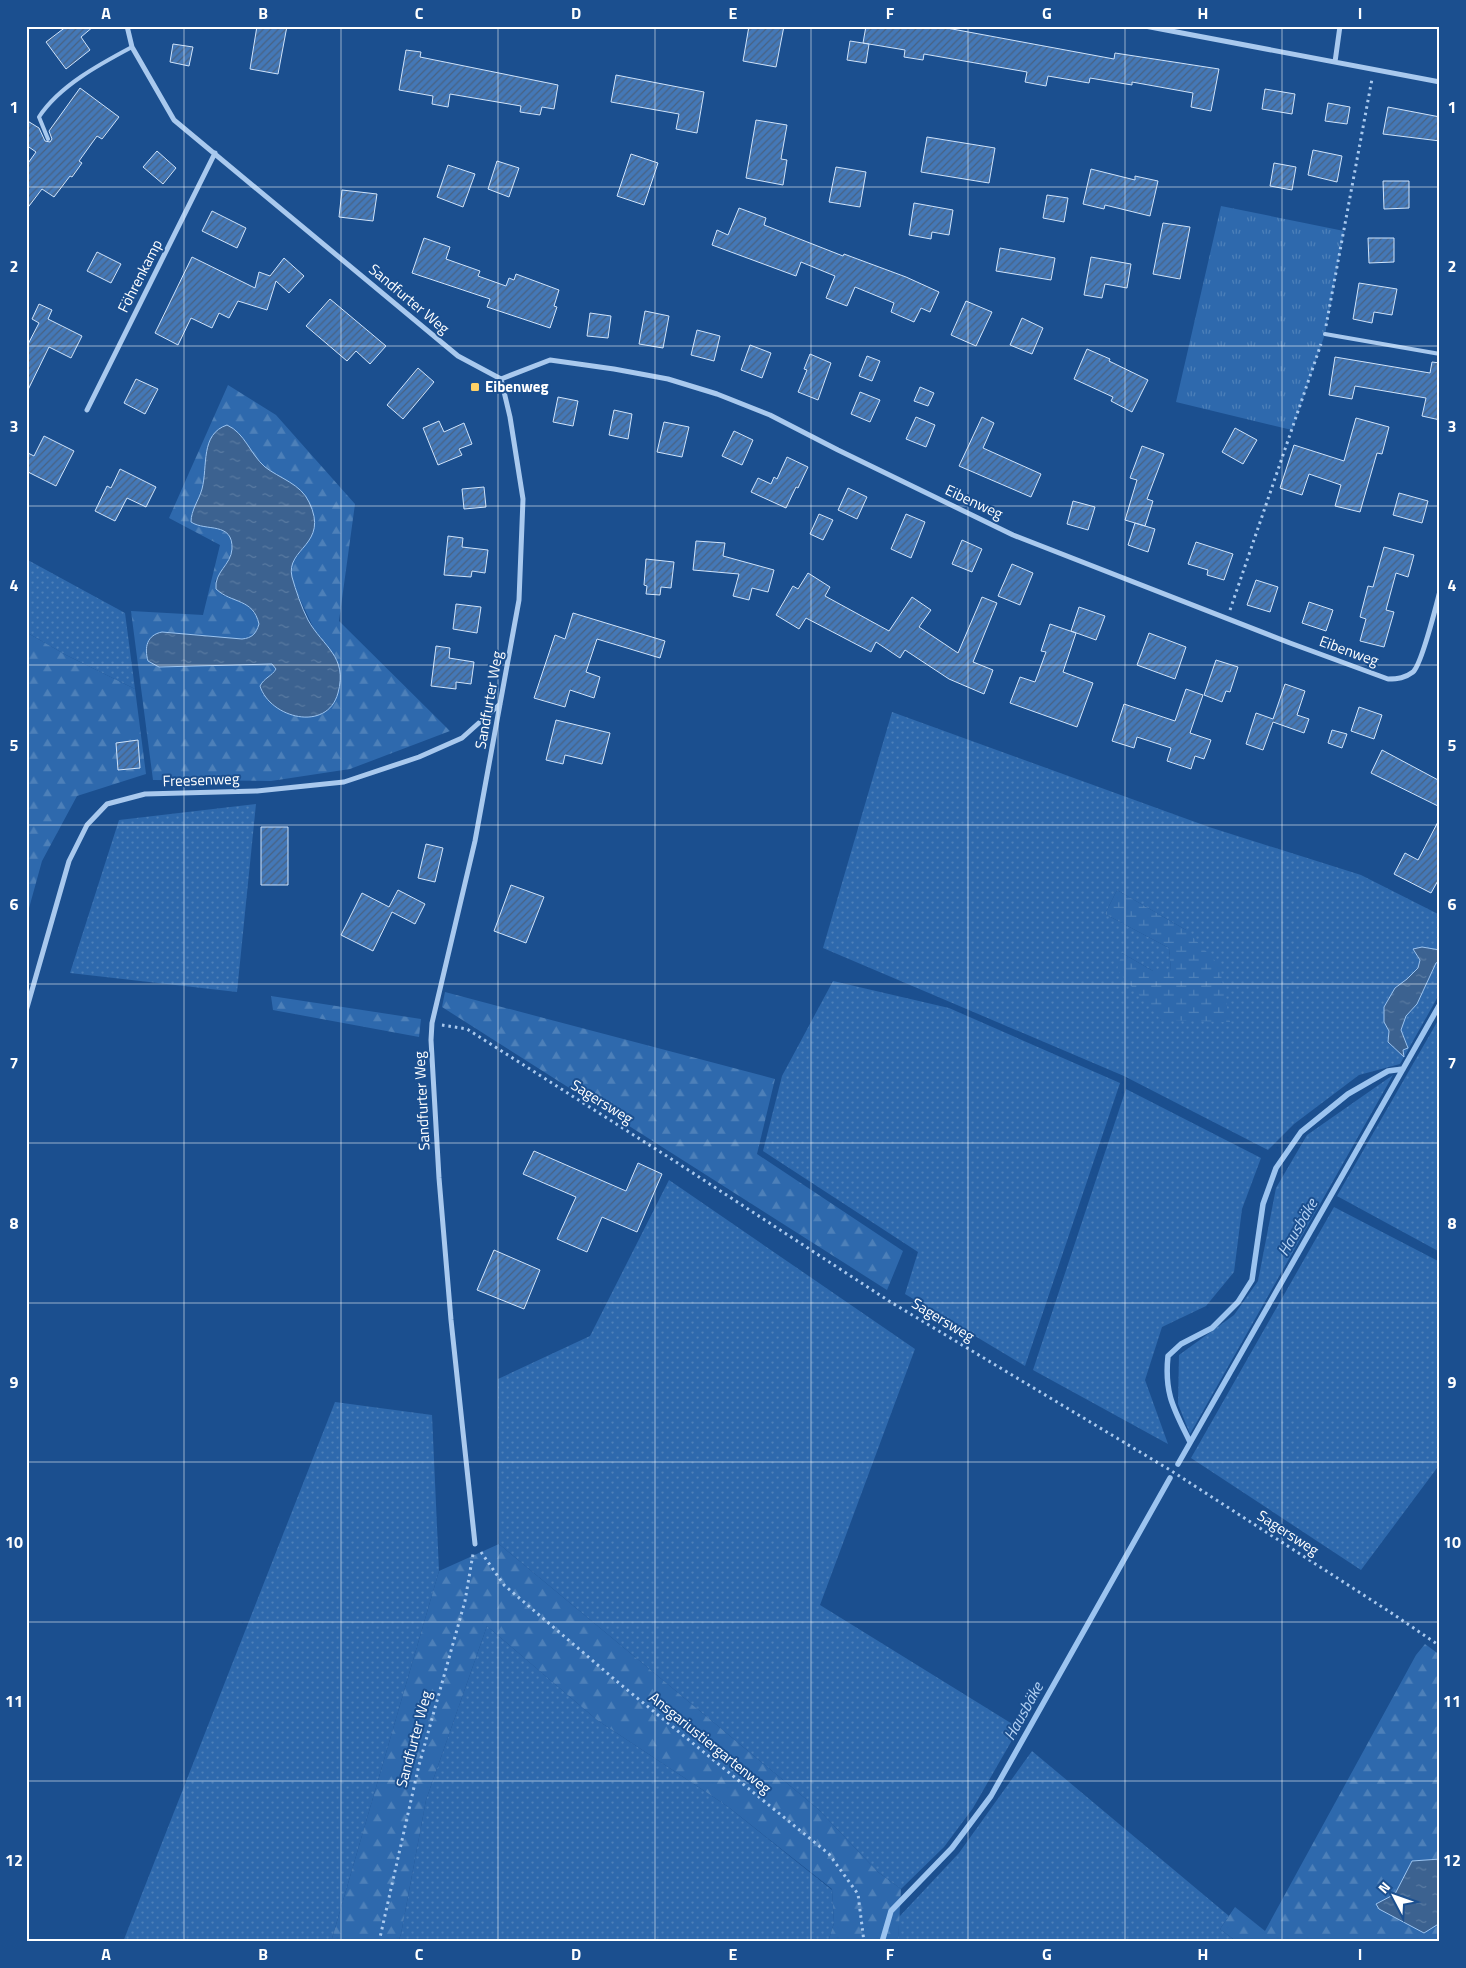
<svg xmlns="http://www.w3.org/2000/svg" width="1466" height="1968" viewBox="0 0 1466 1968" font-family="'Titillium Web',sans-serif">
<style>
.grass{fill:url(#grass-dots);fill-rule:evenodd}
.forest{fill:url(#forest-firs);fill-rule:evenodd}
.wetland{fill:url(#wetland-marsh)}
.park{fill:url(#park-tufts)}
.water{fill:url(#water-ripples);stroke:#9cc4f0}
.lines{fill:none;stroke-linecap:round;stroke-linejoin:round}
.stream{stroke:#9cc4f0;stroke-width:5.5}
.building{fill:url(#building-hatch);stroke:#cfe3fa}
.path{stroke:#a9c9ee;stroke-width:3;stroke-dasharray:2.5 4;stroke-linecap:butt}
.lane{stroke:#a9c9ee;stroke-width:4}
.street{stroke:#a9c9ee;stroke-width:5}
.grid{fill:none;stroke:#fff;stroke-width:1;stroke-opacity:0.55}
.poi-dot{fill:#ffd166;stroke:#1b4f8f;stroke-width:2}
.labels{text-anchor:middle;stroke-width:4;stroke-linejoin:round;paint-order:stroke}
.street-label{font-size:15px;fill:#fff;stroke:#1b4f8f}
.poi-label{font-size:15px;font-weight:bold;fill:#fff;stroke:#1b4f8f;text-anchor:start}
.water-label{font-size:16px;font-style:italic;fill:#b5d3f5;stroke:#1b4f8f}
.neatline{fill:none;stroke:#fff;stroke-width:2}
.grid-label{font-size:16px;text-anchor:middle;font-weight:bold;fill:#fff}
</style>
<defs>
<pattern id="grass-dots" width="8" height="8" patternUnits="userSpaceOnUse" patternTransform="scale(1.25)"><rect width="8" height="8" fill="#2e69ad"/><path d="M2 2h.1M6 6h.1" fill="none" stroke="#4d80b9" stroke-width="1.8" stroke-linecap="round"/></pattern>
<pattern id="forest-firs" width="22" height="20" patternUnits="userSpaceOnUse" patternTransform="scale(1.25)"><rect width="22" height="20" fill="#2e69ad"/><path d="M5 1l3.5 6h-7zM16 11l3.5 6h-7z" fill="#4d80b9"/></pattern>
<pattern id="wetland-marsh" width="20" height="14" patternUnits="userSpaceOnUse" patternTransform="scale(1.25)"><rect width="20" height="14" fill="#2e69ad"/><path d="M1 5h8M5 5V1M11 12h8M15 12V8" fill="none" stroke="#4d80b9"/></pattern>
<pattern id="park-tufts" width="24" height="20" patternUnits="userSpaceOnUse" patternTransform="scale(1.25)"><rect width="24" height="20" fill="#2e69ad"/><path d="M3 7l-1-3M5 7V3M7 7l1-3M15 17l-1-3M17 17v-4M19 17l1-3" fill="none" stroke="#4d80b9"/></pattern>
<pattern id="water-ripples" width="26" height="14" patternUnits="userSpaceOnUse" patternTransform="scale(1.25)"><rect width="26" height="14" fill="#3c6290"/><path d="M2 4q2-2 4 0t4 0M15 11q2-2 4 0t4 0" fill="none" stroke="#597aa1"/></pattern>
<pattern id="building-hatch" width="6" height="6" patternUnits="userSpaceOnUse" patternTransform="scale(1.25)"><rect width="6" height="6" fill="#4478b7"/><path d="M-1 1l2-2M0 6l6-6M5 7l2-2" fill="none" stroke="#486282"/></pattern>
</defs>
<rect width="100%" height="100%" fill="#1b4f8f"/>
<path class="grass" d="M26,559l99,54 10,76 -69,-34 -40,-23z
M892,712l317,115 152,48 79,40v35l-18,-3 -5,9 3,4 -2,8 -11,11 -12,9 -11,19v15l5,9 -1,11 15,14v-6l5,-3 -7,-17 5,-14 11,-12 19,-41 4,-2v32l-40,71 -41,11 -65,49 -26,26 -144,-74 -301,-128zM1117,890l69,40 -25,90 -39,-67 31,18h18l-2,-23 -64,-34z
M256,804l-19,188 -167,-19 49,-153z
M833,981l116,27 171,75 -95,283 -120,-72 13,-42 -155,-101 19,-75z
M1440,1017v235l-103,-56z
M1393,1075l-203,359 -12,-30 1,-49 55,-40 24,-34 18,-93 31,-53z
M1126,1089l135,69 -19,51 -8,63 -28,34 -44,21 -17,53 23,64 -135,-74z
M669,1180l246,169 -95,256 199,123 -46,80 -29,39 -43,42 -23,-17 -60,-63 -319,-265 -1,-165 92,-43z
M1334,1207l106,55v202l-79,106 -170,-112z
M335,1402l97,13 7,156 -108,371h-208z
M487,1626l110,94 130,86 105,84 2,33 -6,19h-430l3,-8 25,-134z
M1032,1751l197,165 -9,13 17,13h-333l-6,-3 1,-22 60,-64z"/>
<path class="forest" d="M228,385l48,30 79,89 -16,117 111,110 -100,38 -79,12 -118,-1 -22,-169 72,4 17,-70 -51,-27zM239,433c8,11 15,25 26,34 14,12 30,18 43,33l-4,47 -13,18v10l7,20 16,34 -51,66 -3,-9c4,-8 12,-10 16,-18l-4,-4 -113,3 3,-35 80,7c10,-1 14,-5 17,-15 -5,-19 -20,-23 -37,-29l-7,-14 15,-24 2,-8 -2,-12 -7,-8 -10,-2 -22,-12 11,-25 2,-11z
M26,632l40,23 69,34 11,85 -69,22 -35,65 -16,58z
M445,992l330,87 -18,75 146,97 -16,39 -445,-283z
M271,996l150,23 -2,18 -146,-27z
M499,1544l319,265 60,63 23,17 -3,53h-70l6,-19 -2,-34 -105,-83 -130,-86 -110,-94 -61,174 -25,134 -3,8h-67l108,-371z
M1425,1644l15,11v204l-28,2 -17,33 29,39 16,-10v19h-203l-17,-13 15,-22 30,24 151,-276z"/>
<path class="wetland" d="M1117,890l69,40 33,35 11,57 -69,-2 -44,-50 5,-17 31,18h18l-2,-23 -64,-34z"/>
<path class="park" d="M1221,206l123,25 -19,103 -33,96 -116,-28z"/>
<path class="water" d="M227,425c18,8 23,29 38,42 14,11 36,17 44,35 21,43 -24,46 -17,75 4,14 9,29 16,43 15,27 40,36 30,73 -11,40 -68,25 -78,-7 4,-8 12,-10 16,-17l-4,-5 -113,3 -11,-6c-4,-14 -1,-26 14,-29l80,7c10,-1 14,-5 17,-15 -6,-26 -27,-20 -43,-35 -2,-17 15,-24 16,-40 1,-28 -26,-17 -41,-27 0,-12 8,-22 11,-33 6,-23 -2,-55 25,-64z
M1422,947l18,3v11l-4,2 -19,41 -11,12 -5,14 7,18 -5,2 1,7 -16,-15 1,-11 -5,-9v-15l11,-19 12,-9 11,-11 2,-8 -7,-11z
M1440,1859v64l-16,10 -45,-24 -3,-5 19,-10 17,-33z"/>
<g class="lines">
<path class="stream" d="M1190,1442c-16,-33 -26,-48 -22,-86l13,-12 31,-16 26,-26 14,-22 11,-76 13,-36 25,-36 47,-38 40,-23 15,-2
M1178,1464l262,-460
M882,1942l9,-31 61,-63 39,-52 179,-318"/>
</g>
<path class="building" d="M67,26h27l-13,11 9,13 -24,19 -20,-27z
M257,26h30l-9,48 -28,-5z
M749,26h35l-8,41 -33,-6z
M866,26h70l178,33 1,-6 104,16 -8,42 -20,-4 2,-14 -61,-11v3l-42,-7 -1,5 -41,-7 -2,10 -21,-4 2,-10 -103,-18 -1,6 -19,-3 1,-7 -42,-7z
M850,41l19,3 -3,19 -19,-3z
M173,44l20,3 -4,19 -19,-4z
M406,50l15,2 -1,5 138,28 -4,24 -12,-2 -2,8 -20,-3 1,-6 -71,-12 -2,13 -16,-3 1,-8 -34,-6z
M616,75l88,17 -7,41 -21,-4 3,-15 -68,-12z
M80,88l39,29 -17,22 -5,-3 -18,25 3,2 -10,14 -2,-1 -16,21 -12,-8 -16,21v-44l10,-14 -10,-7v-25l13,8 6,13 5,1 2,-3 -3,-8z
M1265,89l30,5 -3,20 -30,-5z
M1328,103l22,4 -3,17 -22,-3z
M1388,107l52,10v24l-57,-7z
M756,120l31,5 -6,34 6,1 -4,25 -37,-7z
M927,137l68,11 -6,35 -68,-11z
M1313,150l29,6 -5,26 -29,-7z
M157,151l19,17 -13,16 -20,-17z
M631,154l27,9 -14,42 -27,-9z
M497,161l22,7 -10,29 -21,-8z
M1274,163l22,4 -4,23 -22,-4z
M448,165l27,9 -12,33 -26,-10z
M836,167l30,5 -6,35 -31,-5z
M1091,169l44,11v-4l23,5 -8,35 -45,-11 -1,4 -21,-5z
M1383,181h26v27l-25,1z
M342,190l35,4 -4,27 -34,-4z
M1047,195l21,3 -4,24 -21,-4z
M914,203l39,7 -4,25 -17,-3 -1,7 -22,-4z
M739,208l27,10 -2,7 79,31 1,-2 62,23 33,15 -9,20 -9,-4 -7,14 -23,-10 3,-9 -39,-16 -8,19 -21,-8 9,-22 -34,-14 -5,14 -84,-31 5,-15 11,5z
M212,211l34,17 -9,20 -35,-17z
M1163,223l27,4 -10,52 -27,-5z
M424,238l26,9 -4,12 34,12 -2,5 28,10 3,-8 5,2 2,-6 43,16 -5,16 3,1 -7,21 -63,-21 3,-8 -78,-26z
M1368,238h26v24l-25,1z
M1000,248l55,10 -4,22 -55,-9z
M97,252l24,12 -10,19 -24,-12z
M192,257l63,31 4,-16 11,4 14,-18 20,18 -15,17 -13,-12 -9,29 -29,-9 -9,17 -10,-5 -7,15 -21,-10 -13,27 -23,-12z
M1091,257l40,7 -4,24 -22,-4 -3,14 -18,-3z
M1359,283l38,6 -5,26 -18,-3 -2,11 -19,-4z
M330,299l56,47 -16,18 -14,-13 -9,10 -41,-35z
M966,301l26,11 -16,34 -25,-11z
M39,304l13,6 -4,9 34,17 -11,22 -22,-11 -23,47v-46l13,-25 -7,-4z
M645,311l24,5 -6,32 -24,-4z
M590,313l21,3 -3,22 -21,-2z
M1022,318l21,10 -11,26 -22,-9z
M697,330l23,6 -6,25 -23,-6z
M750,345l21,8 -9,25 -21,-8z
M1087,349l23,10 -1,2 39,19 -16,32 -21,-11 2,-4 -39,-18z
M810,354l21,9 -13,37 -20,-8 9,-22 -3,-1z
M867,356l13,5 -8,20 -13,-5z
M1335,357l95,16 2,-11 8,1v57l-18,-4 4,-18 -71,-12 -3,13 -23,-4z
M418,368l16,14 -31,37 -16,-14z
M136,379l22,10 -13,25 -21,-11z
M920,387l14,6 -6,13 -14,-5z
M860,392l20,8 -10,22 -19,-8z
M558,397l20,4 -5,25 -20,-4z
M614,410l18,4 -4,25 -19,-4z
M916,417l19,8 -9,22 -20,-8z
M982,417l12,6 -11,25 58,26 -10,23 -72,-31z
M1356,418l33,9 -7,27 -5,-1 -17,59 -25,-6 6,-21 -32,-11 -7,21 -22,-7 14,-43 50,16z
M439,421l5,11 20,-9 8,21 -13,5 3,6 -24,10 -15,-37z
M664,422l25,5 -7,30 -25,-5z
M1235,428l22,12 -14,24 -21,-12z
M734,431l19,9 -11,25 -20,-9z
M44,436l30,15 -18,35 -30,-15v-19l8,4z
M1142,446l22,8 -17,45 6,2 -8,25 -20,-6 12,-40 -7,-2z
M787,457l21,10 -10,21 -2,-1 -10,21 -35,-16 7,-14 13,6 3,-7 3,2z
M120,469l36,18 -10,20 -19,-9 -12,23 -20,-10 12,-25 4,2z
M484,487l2,20 -22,2 -2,-20z
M848,488l19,9 -10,22 -19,-9z
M1399,493l29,8 -6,22 -29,-8z
M1073,501l22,6 -7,23 -21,-6z
M819,514l14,6 -10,20 -13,-6z
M906,514l19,8 -14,36 -20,-9z
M1135,523l20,6 -7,23 -20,-7z
M448,536l15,2 -1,9 26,3 -3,23 -13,-2 -1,6 -27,-2z
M962,540l20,9 -10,23 -20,-8z
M696,541l29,2 -2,13 51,14 -6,22 -16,-4 -3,12 -16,-4 6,-22 -46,-4z
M1196,542l37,12 -9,26 -17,-5 1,-5 -20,-6z
M1384,547l30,8 -6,22 -12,-4 -10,37 8,2 -10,35 -24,-6 6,-22 -6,-2 8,-31 5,1z
M646,559l28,3 -3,26 -10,-1 -1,8 -14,-1 1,-8 -3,-1z
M1012,564l21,9 -13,32 -22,-9z
M808,573l22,14 -5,9 64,35 23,-34 19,13 -12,17 39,26 24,-56 15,6 -24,59 20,8 -9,24 -35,-15 -44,-29 -5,8 -24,-16 -5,10 -65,-34 -7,11 -23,-14 17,-29 5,3z
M1256,580l22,7 -8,25 -23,-7z
M1309,602l24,8 -7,21 -24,-8z
M456,604l25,3 -4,26 -24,-4z
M1079,607l26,9 -9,24 -25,-9z
M573,613l92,28 -5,17 -63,-19 -11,33 14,5 -6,21 -24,-8 -5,17 -31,-9 21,-63 10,4z
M1050,624l26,9 -13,39 30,11 -16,44 -67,-24 10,-26 15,5 11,-30 -5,-1z
M1149,633l37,14 -11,32 -38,-14z
M436,646l14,2 -1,10 25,4 -3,22 -15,-2v7l-25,-3z
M1216,660l22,7 -8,25 -4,-1 -4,11 -18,-7z
M1285,684l20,7 -8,24 12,4 -5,14 -31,-11 -10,28 -17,-6 10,-31 17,6z
M1186,689l17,6 -13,38 21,7 -7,19 -9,-3 -4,13 -24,-8 4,-13 -34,-11 -3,11 -22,-7 12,-37 51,17z
M1359,707l23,8 -8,24 -23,-8z
M556,720l54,13 -8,31 -37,-9 -2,9 -17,-4z
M1332,730l15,4 -5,14 -14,-5z
M138,740l2,28 -22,2 -2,-27z
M1382,750l58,31v26l-69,-34z
M1440,818v59l-9,16 -37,-19 11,-21 13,7z
M261,827h27v58h-27z
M426,844l17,4 -8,34 -17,-4z
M511,885l33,12 -18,46 -32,-12z
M398,890l27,14 -10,20 -23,-12 -19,39 -32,-16 21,-42 27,14z
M534,1151l92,40 12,-28 24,11 -25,58 -35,-15 -15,35 -30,-13 19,-42 -53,-23z
M494,1250l46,20 -16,39 -47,-19z"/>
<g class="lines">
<path class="path" d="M1326,326l46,-247
M1230,610l91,-266
M442,1025l25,4 209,133 213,139 281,169 223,144 47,32
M481,1552l23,33 116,99 209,170 29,40 6,48
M379,1942l40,-177 46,-164 8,-47"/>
<path class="lane" d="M48,139l-9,-22c20,-31 61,-53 93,-70
M1325,334l115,20"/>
<path class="street" d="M127,26l5,21 42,73 284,236 43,23 9,38 13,82 -4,101 -44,241 -43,182 -1,17 8,138 12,142 24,224
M1145,26l295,56
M1335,62l5,-36
M501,379l49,-19 64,9 54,10 49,15 53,21 68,35 175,85 277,108 98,36c10,0 17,-1 25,-7 9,-8 23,-66 27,-81
M87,410l128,-257
M26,1011l43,-150 18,-36 20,-21 38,-10 112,-3 87,-9 75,-25 43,-19 38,-34"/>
</g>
<path class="grid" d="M184,26v1916M341,26v1916M498,26v1916M655,26v1916M811,26v1916M968,26v1916M1125,26v1916M1282,26v1916M26,187h1414M26,346h1414M26,506h1414M26,665h1414M26,825h1414M26,984h1414M26,1143h1414M26,1303h1414M26,1462h1414M26,1622h1414M26,1781h1414"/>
<rect class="poi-dot" x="470" y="382" width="10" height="10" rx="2.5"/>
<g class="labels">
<g class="street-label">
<text transform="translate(140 276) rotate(-63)" y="5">Föhrenkamp</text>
<text transform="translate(409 299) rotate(40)" y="5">Sandfurter Weg</text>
<text transform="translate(974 502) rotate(25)" y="5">Eibenweg</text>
<text transform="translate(1349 651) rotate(20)" y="5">Eibenweg</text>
<text transform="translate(489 700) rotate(-80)" y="5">Sandfurter Weg</text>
<text transform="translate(201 780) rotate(-2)" y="5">Freesenweg</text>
<text transform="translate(422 1101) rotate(-93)" y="5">Sandfurter Weg</text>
<text transform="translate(602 1102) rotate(32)" y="5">Sagersweg</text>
<text transform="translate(943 1320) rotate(31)" y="5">Sagersweg</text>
<text transform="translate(1288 1533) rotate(33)" y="5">Sagersweg</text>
<text transform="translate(414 1739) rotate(-75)" y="5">Sandfurter Weg</text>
<text transform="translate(710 1743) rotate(39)" y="5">Ansgariustiergartenweg</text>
</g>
<g class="poi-label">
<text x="485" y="392">Eibenweg</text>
</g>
<g class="water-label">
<text transform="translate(1297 1227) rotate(-60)" y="6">Hausbäke</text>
<text transform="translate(1023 1711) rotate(-61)" y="6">Hausbäke</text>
</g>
</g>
<rect width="1466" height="1968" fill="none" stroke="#1b4f8f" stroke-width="55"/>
<g transform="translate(1394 1896) rotate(311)" stroke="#1b4f8f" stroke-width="4" paint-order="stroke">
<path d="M0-4L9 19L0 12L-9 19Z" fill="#ffffff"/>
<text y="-8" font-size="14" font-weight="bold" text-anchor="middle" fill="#ffffff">N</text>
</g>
<rect x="28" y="28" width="1410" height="1912" class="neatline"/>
<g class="grid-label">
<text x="106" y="19">A</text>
<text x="263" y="19">B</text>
<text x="419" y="19">C</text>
<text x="576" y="19">D</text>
<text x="733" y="19">E</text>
<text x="890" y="19">F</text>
<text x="1047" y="19">G</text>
<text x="1203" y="19">H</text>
<text x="1360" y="19">I</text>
<text x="14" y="113">1</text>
<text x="1452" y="113">1</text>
<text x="14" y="272">2</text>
<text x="1452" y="272">2</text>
<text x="14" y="432">3</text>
<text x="1452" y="432">3</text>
<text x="14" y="591">4</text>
<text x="1452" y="591">4</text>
<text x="14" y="751">5</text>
<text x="1452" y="751">5</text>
<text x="14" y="910">6</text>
<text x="1452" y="910">6</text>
<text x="14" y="1069">7</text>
<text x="1452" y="1069">7</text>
<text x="14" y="1229">8</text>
<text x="1452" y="1229">8</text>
<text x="14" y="1388">9</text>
<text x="1452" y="1388">9</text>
<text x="14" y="1548">10</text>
<text x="1452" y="1548">10</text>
<text x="14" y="1707">11</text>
<text x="1452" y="1707">11</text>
<text x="14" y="1866">12</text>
<text x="1452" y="1866">12</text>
<text x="106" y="1960">A</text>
<text x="263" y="1960">B</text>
<text x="419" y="1960">C</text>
<text x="576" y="1960">D</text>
<text x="733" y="1960">E</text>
<text x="890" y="1960">F</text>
<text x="1047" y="1960">G</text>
<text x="1203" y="1960">H</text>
<text x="1360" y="1960">I</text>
</g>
</svg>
